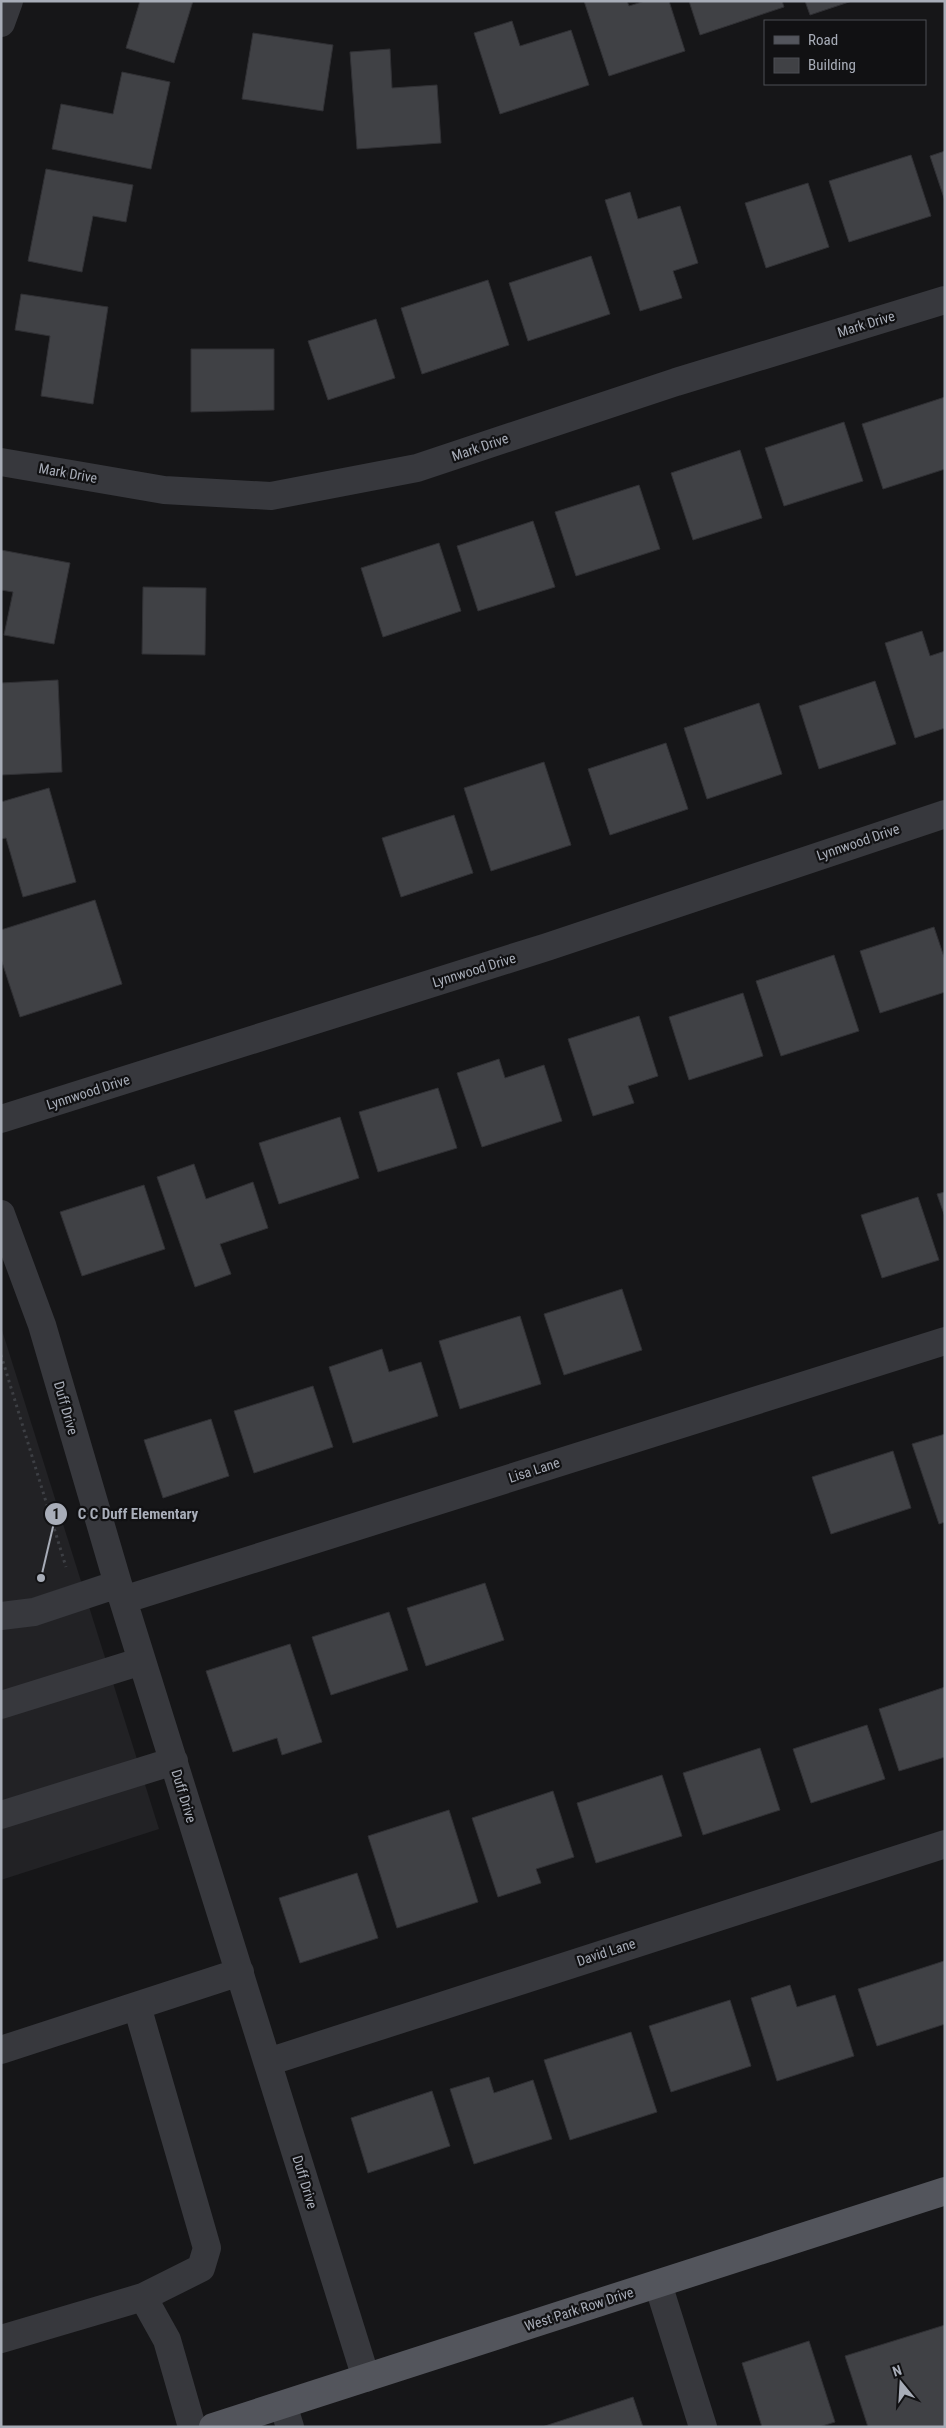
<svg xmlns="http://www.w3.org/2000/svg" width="946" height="2428" viewBox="0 0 946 2428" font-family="'Roboto Condensed',sans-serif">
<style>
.built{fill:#222225}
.building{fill:#404145;stroke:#303034}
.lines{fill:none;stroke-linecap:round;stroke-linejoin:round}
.path{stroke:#3d3f44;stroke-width:3;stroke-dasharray:2.5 4;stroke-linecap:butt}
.minor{stroke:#37383d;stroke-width:28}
.major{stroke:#53555c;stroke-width:28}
.labels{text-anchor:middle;stroke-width:4.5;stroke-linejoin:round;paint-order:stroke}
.street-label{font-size:14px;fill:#a8adb8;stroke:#111113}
.leader{fill:none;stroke:#a8adb8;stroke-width:2}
.callout-dot{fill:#a8adb8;stroke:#111113;stroke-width:2}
.mark-label{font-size:15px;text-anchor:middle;font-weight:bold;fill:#111}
.callout-label{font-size:15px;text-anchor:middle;font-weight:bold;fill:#a8adb8;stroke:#111113;stroke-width:4.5;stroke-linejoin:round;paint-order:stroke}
</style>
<rect width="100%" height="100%" fill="#161618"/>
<path class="built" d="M1,1327l158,502 -158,51z"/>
<path class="building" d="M140,1h53l-19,62 -48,-15z
M584,1h43l2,5 16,-5h24l16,50 -76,25z
M689,1h93l2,6 -84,28z
M805,1h47l-42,14z
M512,21l8,25 51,-16 18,55 -89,29 -26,-81z
M253,33l80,12 -10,66 -81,-12z
M390,49l2,39 45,-3 4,58 -84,6 -7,-97z
M122,72l48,10 -19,87 -99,-20 9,-45 52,10z
M945,151v50l-15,-45z
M911,155l20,61 -82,26 -20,-61z
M46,169l87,16 -7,37 -33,-6 -11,56 -54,-11z
M808,183l21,64 -63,21 -21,-65z
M630,192l8,27 42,-13 18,57 -25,8 9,27 -42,13 -35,-111z
M591,256l19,58 -82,27 -19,-58z
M488,280l21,65 -87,29 -21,-66z
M21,294l87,13 -15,97 -52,-8 9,-60 -35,-6z
M376,319l19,59 -67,22 -20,-59z
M191,349h83v61l-83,2z
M945,397v72l-62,20 -21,-65z
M844,422l19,59 -79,25 -19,-58z
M740,450l22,68 -69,22 -22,-67z
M639,485l21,64 -84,27 -21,-64z
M533,521l22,66 -77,24 -21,-65z
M439,543l22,68 -78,26 -22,-69z
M1,550l69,13 -16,81 -50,-9 9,-43 -12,-2z
M143,587l63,1 -1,67 -63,-1z
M922,631l8,25 15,-5v77l-30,10 -30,-95z
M58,680l4,92 -61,3v-92z
M875,681l21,63 -77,25 -20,-63z
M759,703l23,71 -75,25 -23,-71z
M666,743l22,66 -78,26 -22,-66z
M544,762l27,83 -80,26 -27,-83z
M49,788l27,94 -53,15 -17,-59 -5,1v-37z
M454,815l19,58 -72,24 -19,-59z
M95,900l27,84 -102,33 -19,-58v-29z
M934,927l11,33v32l-65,21 -20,-62z
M834,955l25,76 -78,25 -25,-75z
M743,993l20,63 -74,24 -20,-63z
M639,1016l19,60 -30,10 6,17 -41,13 -25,-77z
M499,1059l6,19 39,-13 18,56 -80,26 -25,-74z
M438,1088l19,60 -79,24 -19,-60z
M340,1117l19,61 -80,26 -20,-61z
M194,1164l12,35 47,-17 15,46 -48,16 11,30 -36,13 -38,-110z
M144,1185l21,64 -83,27 -22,-64z
M945,1192v25l-8,-23z
M918,1197l21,63 -57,18 -21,-63z
M622,1289l20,61 -78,25 -20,-61z
M520,1316l21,68 -81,25 -21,-68z
M382,1349l7,23 32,-10 17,54 -85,27 -24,-76z
M313,1386l20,61 -79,26 -20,-62z
M211,1419l18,57 -66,22 -19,-58z
M945,1434v88l-6,2 -27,-80z
M893,1451l18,57 -80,26 -19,-57z
M485,1583l19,57 -78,26 -19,-58z
M389,1612l19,58 -77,25 -19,-58z
M290,1644l32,98 -40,13 -5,-17 -44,14 -27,-81z
M945,1687v70l-46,14 -20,-62z
M867,1725l18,54 -74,24 -18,-54z
M760,1748l20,62 -77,25 -20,-62z
M662,1775l20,61 -86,27 -19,-60z
M553,1791l21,66 -38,12 5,14 -43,14 -26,-79z
M449,1810l29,92 -81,26 -29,-92z
M357,1873l21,65 -78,25 -21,-65z
M944,1961l1,63 -68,22 -19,-57z
M790,1985l7,22 38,-12 19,61 -77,25 -26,-83z
M730,2000l21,66 -80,26 -22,-66z
M631,2032l26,80 -87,28 -26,-80z
M489,2077l5,16 39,-13 19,59 -78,25 -24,-75z
M432,2091l18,55 -82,27 -17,-55z
M945,2325v102h-77l-23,-71z
M809,2341l26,81 -16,5h-57l-20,-64z
M633,2397l10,30h-101z"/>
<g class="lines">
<path class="path" d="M1,1355l65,212"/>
<path class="minor" d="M1,23l8,-22
M1,462l163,28 107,6 146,-28 259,-86 269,-82
M1,1119l546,-172 398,-133
M1,1214l41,111 76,259 248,794
M123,1600l822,-259
M1,1616l33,-4 84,-28
M1,1705l141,-44
M1,1815l173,-54
M137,2006l70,242 -6,20 -58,29
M1,2050l239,-78
M268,2062l677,-218
M658,2284l45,143
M1,2339l142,-42 24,43 25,87
M283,2405l7,22"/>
<path class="major" d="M213,2427l732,-236"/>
</g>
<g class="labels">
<g class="street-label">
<text transform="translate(866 324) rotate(-17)" y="5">Mark Drive</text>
<text transform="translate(480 447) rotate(-19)" y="5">Mark Drive</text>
<text transform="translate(68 473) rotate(10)" y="5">Mark Drive</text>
<text transform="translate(858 842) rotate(-19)" y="5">Lynnwood Drive</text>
<text transform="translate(474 970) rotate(-17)" y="5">Lynnwood Drive</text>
<text transform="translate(88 1092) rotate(-18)" y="5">Lynnwood Drive</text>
<text transform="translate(66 1408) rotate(74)" y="5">Duff Drive</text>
<text transform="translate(534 1470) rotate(-18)" y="5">Lisa Lane</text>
<text transform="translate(184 1796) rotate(73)" y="5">Duff Drive</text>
<text transform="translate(606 1952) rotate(-18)" y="5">David Lane</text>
<text transform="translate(305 2182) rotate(73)" y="5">Duff Drive</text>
<text transform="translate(579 2309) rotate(-18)" y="5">West Park Row Drive</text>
</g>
</g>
<path class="leader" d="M41 1578L56 1514"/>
<g class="callout-dot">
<circle cx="41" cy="1578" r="5"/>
<circle cx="56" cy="1514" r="12"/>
</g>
<g class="mark-label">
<text x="56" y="1519">1</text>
</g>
<g class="callout-label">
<text x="138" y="1519">C C Duff Elementary</text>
</g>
<rect width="946" height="2428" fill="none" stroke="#a8adb8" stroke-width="5"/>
<rect x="764" y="20" width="162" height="65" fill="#111113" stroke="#4d4f55"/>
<rect x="774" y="36" width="25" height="8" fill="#53555c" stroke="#4d4f55"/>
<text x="808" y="45" font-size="15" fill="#a8adb8">Road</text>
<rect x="774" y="58" width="25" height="15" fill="#404145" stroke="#4d4f55"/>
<text x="808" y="70" font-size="15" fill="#a8adb8">Building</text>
<g transform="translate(901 2383) rotate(342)" stroke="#111113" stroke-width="4" paint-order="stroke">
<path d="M0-4L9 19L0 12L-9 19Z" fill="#a8adb8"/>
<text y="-8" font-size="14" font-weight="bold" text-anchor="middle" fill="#a8adb8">N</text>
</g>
</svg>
